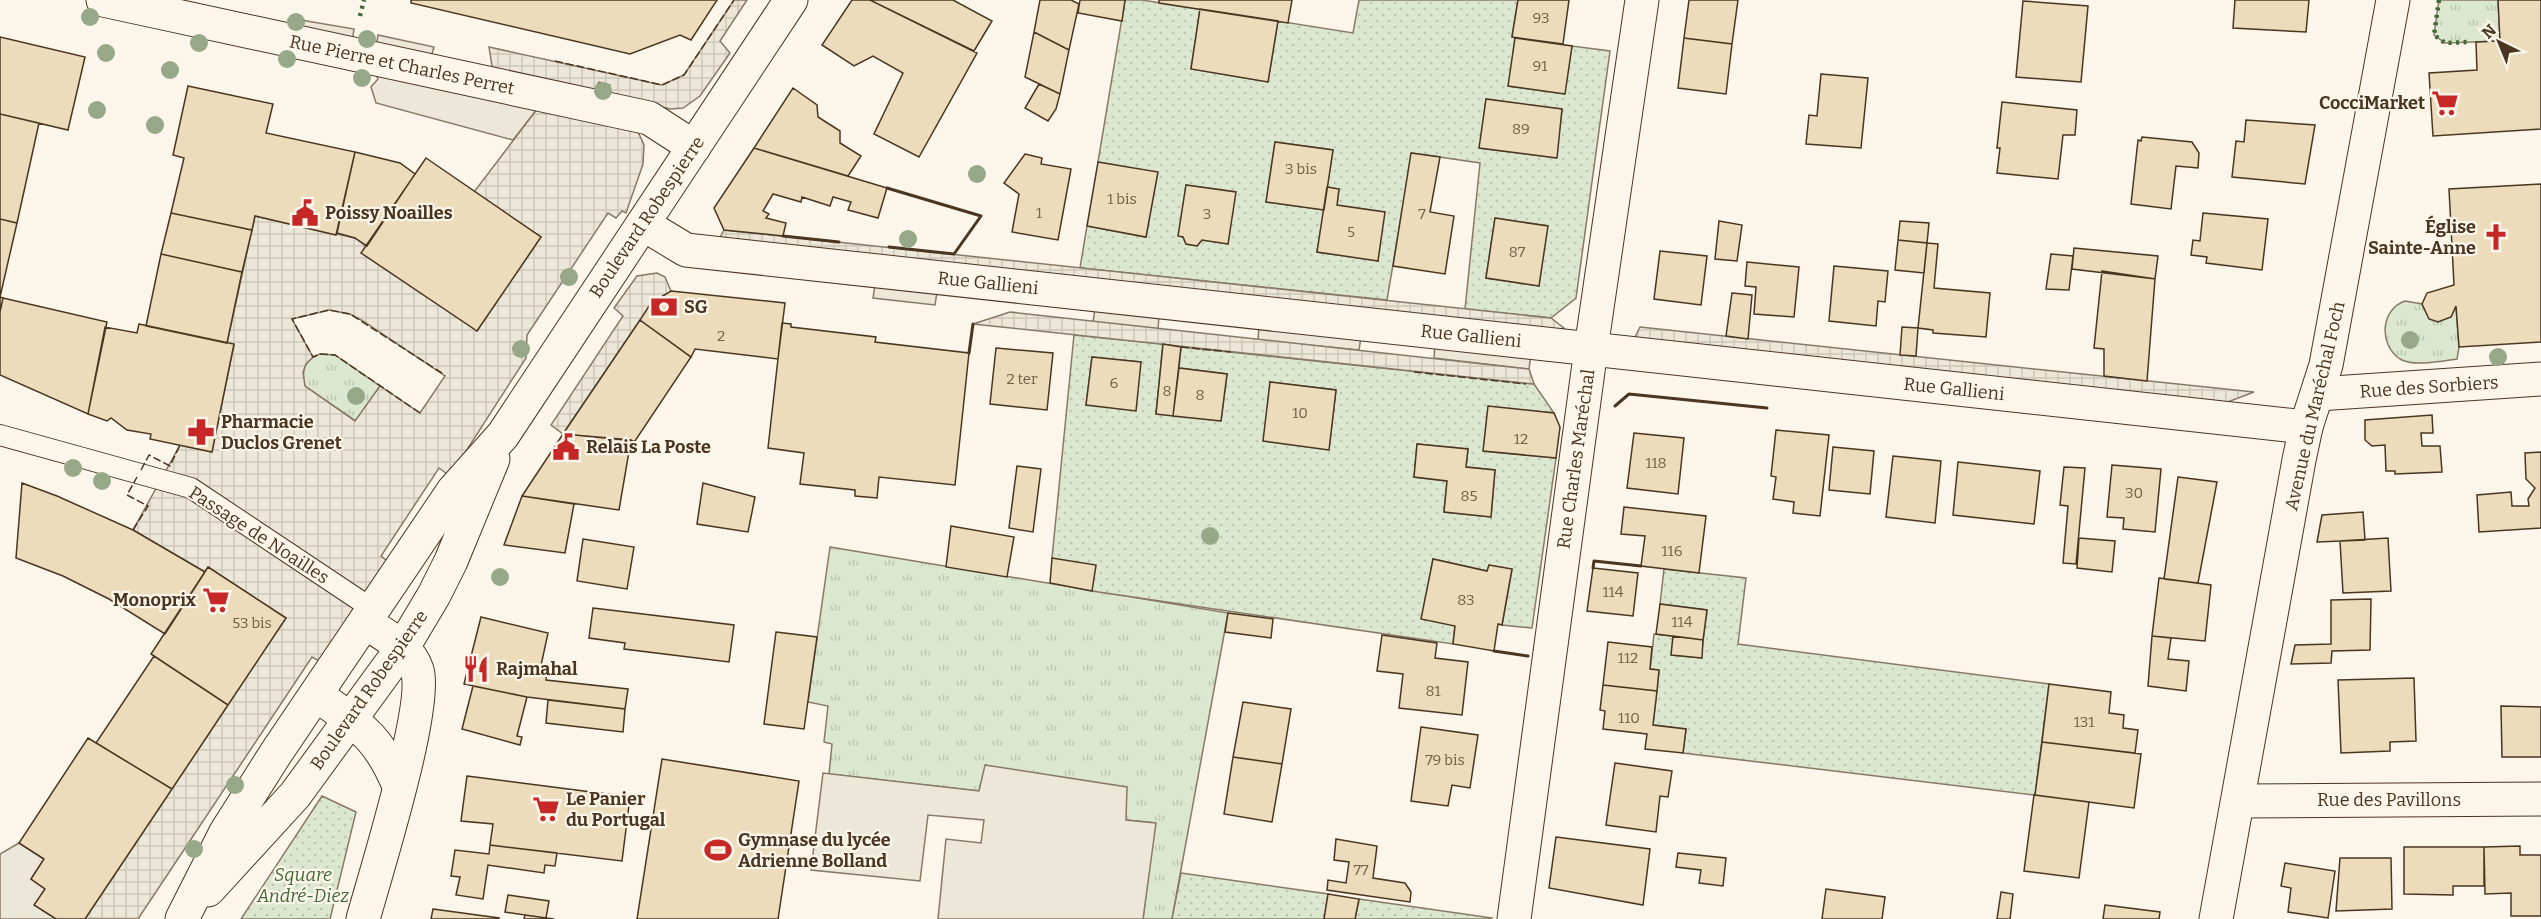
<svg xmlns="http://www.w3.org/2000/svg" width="2541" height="919" viewBox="0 0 2541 919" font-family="Bitter,serif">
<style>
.grass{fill:url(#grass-tufts);stroke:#887966;stroke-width:1.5}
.park{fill:url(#park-dots);stroke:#887966;stroke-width:1.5;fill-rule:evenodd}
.parking{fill:#ede7d9;stroke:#887966;stroke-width:1.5}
.plaza{fill:url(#plaza-grid);stroke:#887966;stroke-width:1.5;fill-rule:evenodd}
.building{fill:#ecdcbc;stroke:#4a3520;stroke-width:1.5}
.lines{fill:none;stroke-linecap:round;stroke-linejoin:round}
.service-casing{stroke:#4a3520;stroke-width:22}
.minor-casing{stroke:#4a3520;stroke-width:35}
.tertiary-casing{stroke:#4a3520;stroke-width:35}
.primary-casing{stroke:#4a3520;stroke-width:35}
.service{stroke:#fbf6e9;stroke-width:20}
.minor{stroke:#fbf6e9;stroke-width:33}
.tertiary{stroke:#fbf6e9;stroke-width:33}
.primary{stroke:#fbf6e9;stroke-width:33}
.hedge{stroke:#436837;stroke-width:4.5;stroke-dasharray:3 4.5;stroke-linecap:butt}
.fence{stroke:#4a3520;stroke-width:1.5;stroke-dasharray:8 3;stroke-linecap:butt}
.wall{stroke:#4a3520;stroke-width:3}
.tree{fill:#96a887}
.labels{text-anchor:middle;stroke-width:4.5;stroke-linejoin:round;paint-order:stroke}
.number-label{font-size:15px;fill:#725f47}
.street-label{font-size:18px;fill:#4a3520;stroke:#fbf6e9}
.poi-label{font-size:18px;font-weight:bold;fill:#4a3520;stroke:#fbf6e9;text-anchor:start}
.park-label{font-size:18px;font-style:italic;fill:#436837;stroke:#fbf6e9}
</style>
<defs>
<pattern id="grass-tufts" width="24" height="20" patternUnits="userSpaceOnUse" patternTransform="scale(1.5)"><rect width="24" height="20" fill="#dce7d0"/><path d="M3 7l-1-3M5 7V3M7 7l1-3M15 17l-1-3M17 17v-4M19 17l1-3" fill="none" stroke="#bec7b2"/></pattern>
<pattern id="park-dots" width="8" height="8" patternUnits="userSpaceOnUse" patternTransform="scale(1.5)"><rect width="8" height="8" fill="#dce7d0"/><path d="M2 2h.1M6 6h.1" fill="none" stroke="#bec7b2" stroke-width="1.8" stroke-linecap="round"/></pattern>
<pattern id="plaza-grid" width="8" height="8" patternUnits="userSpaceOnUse" patternTransform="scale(1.5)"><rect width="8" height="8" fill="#ede7d9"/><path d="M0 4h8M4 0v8" fill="none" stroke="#cdc7ba"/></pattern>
</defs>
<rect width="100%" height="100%" fill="#fbf6e9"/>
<path class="grass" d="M2439,0h59l2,41 -55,2 -11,-8z
M2405,301l17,3 7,14 22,-1 5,-11 3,41 -2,12c-15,2 -44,8 -57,0 -22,-15 -19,-50 5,-58z
M320,354l15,1 45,31 -24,35 -51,-35c-4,-15 0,-27 15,-32z
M830,547l398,66 -56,306h-29l12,-96 -29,-3 -140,-55 -7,26 -150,-17 3,-30 -8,-2 4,-36 -20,-4z"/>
<path class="park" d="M1125,0h17l58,9 -9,60 77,13 10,-61 75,12 6,-33h159l-6,36 3,2 -6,48 55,8 8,-48 38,5 -34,247 -25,20 -86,-9 15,-146 -68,-10 -25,147 -307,-32 7,-42 59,11 11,-64 -59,-11zM1486,99l76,11 -6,48 -76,-10zM1275,142l58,8 -6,37 12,2 -2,16 41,56 -61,-9 7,-42 -58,-8zM1186,185l49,7 -7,52 -26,-4 -5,6 -11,-2 -3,-7 -4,-1zM1495,218l52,8 -8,60 -53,-8z
M1074,335l89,9 -7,69 65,8 6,-47 -48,-6 2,-21 353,37 20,29 -66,-6 -4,44 72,7 -24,170 -30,-3 10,-56 -23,-4 -2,6 -54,-12 -4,23 26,44 -2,18 -361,-53 -40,-33zM1092,357l49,5 -55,43zM1270,382l66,8 -7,60 -65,-9zM1417,444l51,5 -2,18 29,3 -4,47 -47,-5 3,-31 -33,-4z
M1664,569l82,9 -8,66 311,40 -14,111 -352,-42 3,-24 -33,-4 6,-54 -9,-2 4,-35 19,2 -1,19 29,3 6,-48 -47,-6z
M322,796l34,16 -26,107h-89z
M1181,873l147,21 -4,25h-152z
M1359,899l133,19 -1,1h-136z"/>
<path class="parking" d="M301,20l53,9 -2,13 -54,-12z
M378,35l56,12 -3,10 -55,-10z
M373,70l168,34 -28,36 -137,-37 -5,-16 7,-8z
M875,285l62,7 -2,13 -62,-7z
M1095,309l64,7 -1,13 -65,-7z
M1259,326l102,11 -2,13 -101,-10z
M1435,345l96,10 -2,14 -95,-11z
M985,765l142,22 -1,33 30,3 -13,96h-205l8,-80 35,4 3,-23 -56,-5 -8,66 -109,-11 12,-97 156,18z
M19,843l25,16 -13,20 14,10 -10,16 21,14h-56v-65z"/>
<path class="plaza" d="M734,0h13l-27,41 10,12 -30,43 -17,12 -12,1 -66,-12 5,-12 -11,-3 -7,11 -99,-21 -4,-25 173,38 22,-10z
M541,104l93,24 5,6 5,11 -1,19 -17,49 -4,-2 -6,7 -8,-5 -81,122 -1,23 -76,118 -11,-8 -58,88 9,7 -65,101 -13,-7 -174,262h-53l201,-301 -78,-51 -3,5 -72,-42 47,-85 32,6 22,-106 -7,-2 28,-127 100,22 122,93 64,-94 -67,-45zM329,310l21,4 13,7 82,55 -25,37 -40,-27 -25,35 -50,-35 -2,-14 3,-8 7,-7 -21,-38z
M724,230l827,88 13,10 -9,2 -837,-89z
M657,273l8,4 6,14 -31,29 -77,114 -12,-9 72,-109 -9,-8 23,-32z
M1010,312l519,57 5,15 -561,-60z
M1640,327l423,45 191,20 -29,11 -591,-64z"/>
<path class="building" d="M411,0h306l-26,40 -11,-5 -50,19 -219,-51z
M852,0h18l107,53 -58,104 -45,-23 29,-61 -30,-17 -19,10 -32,-21z
M870,0h83l39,21 -18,30z
M1040,0h31l8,4 -10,46 -35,-18z
M1080,0h45l-3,21 -44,-8z
M1159,0h133l-4,23 -129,-20z
M1518,0h51l-6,44 -51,-7z
M1689,0h49l-6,44 -48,-6z
M2235,0h74l-3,32 -73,-4z
M2498,0h43v129l-108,7 -4,-63 48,-3 -1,-28 24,-1z
M2023,1l65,5 -7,76 -65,-5z
M1200,9l78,12 -10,61 -77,-13z
M1034,32l35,18 -9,44 -35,-17z
M0,37l85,20 -17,73 -68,-16z
M1515,38l57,8 -7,48 -57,-8z
M1684,38l48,6 -6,50 -48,-6z
M1821,74l47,4 -7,70 -55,-4 3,-29 8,1z
M1039,84l21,10 -4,15 -8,12 -23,-13z
M188,86l85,18 -7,29 89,19 -19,83 -81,-19 -3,14 -81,-17 13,-55 -11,-3z
M793,88l24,17 1,12 22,14v12l21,13 -13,20 -94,-28z
M1486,99l76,10 -5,49 -78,-10z
M2002,102l75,8 -2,25h-12l-5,44 -61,-6 3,-25h-3z
M0,114l39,9 -22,100 -17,-4z
M2246,120l69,5 -10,59 -73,-7 4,-36 8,1z
M2142,137l50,5 7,11 -1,15 -22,-2 -5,43 -40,-5 7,-64 3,1z
M1275,142l58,8 -9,60 -58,-8z
M754,148l133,40 -9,30 -30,-8 3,-8 -18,-5 -3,9 -28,-9 -1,5 -28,-8 -10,17 6,3 -3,4 20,5 -3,13 -59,-6 -10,-22z
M355,152l45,11 15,11 -48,72 -12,-8 -18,-5z
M1411,153l29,4 -10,55 24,4 -9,58 -52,-8z
M1025,154l17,4 -1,6 30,5 -13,71 -46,-8 7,-38 -15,-11z
M426,158l115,79 -64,94 -116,-78z
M1098,162l60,10 -12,65 -59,-11z
M2541,184v158l-82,5 -3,-41 -5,11 -13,5 -9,-3 -7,-15 5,-11 27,-8 -5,-96z
M1186,185l50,7 -8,52 -26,-4 -5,6 -11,-2 -3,-7 -5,-1z
M1327,187l12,2 -2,16 48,7 -7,49 -61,-9z
M171,213l81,17 -10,42 -81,-18z
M2203,213l65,6 -6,51 -56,-7 1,-6 -16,-2 2,-15 7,1z
M1495,218l53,8 -9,60 -53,-8z
M0,219l17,4 -17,74 3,1 -3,14z
M1719,221l23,4 -5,36 -22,-2z
M1900,221l29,2 -2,20 -29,-3z
M1898,240l29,3 -3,30 -29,-3z
M1927,243l11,1 -4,44 56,5 -4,44 -53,-4v-3l-15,-2z
M2074,248l84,8 -3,23 -83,-10z
M1660,251l47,5 -6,49 -47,-6z
M161,254l81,18 -15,71 -81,-17z
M2051,254l22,2 -4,34 -23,-1z
M1747,262l52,5 -5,50 -40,-3 2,-27 -11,-1z
M1834,266l54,5 -3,31 -7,-1 -2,25 -47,-5z
M2102,271l53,8 -8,102 -43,-5v-27l-10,-1z
M671,291l114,12 -7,56 -83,-10 -4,8 -51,-37 11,-17z
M1732,293l20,2 -4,44 -22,-3z
M3,298l104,24 -19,92 -88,-39v-63z
M640,320l51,37 -56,84 -72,-7z
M782,323l9,1v3l85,10 -1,5 94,11 -14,132 -76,-8 -2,21 -22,-2v-6l-55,-6 4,-31 -36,-5z
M139,324l95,20 -22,108 -62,-13 1,-5 -24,-4 -16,-12 -4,3 -19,-7 17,-87 32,6z
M1902,327l16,1 -2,28 -16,-1z
M1163,344l18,3 -8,69 -17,-2z
M996,348l57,5 -6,57 -57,-6z
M1092,357l49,5 -5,49 -50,-6z
M1179,368l48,6 -6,47 -48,-5z
M1270,382l66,8 -7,60 -66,-9z
M1488,406l66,7 6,14 -4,31 -73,-7z
M2432,415l1,18h-12l1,13h18l2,26 -47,2v-3h-9l-1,-26 -13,1 -7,-6v-20z
M1776,430l53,5 -9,81 -27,-3 1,-11 -21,-3 3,-22 -5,-1z
M1634,433l50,5 -6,56 -51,-6z
M563,434l68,6 -12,70 -97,-14z
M1417,444l51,5 -2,18 29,3 -4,47 -47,-5 3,-31 -33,-4z
M1833,447l41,4 -4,43 -41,-4z
M2541,452v76l-62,4 -2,-37 34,-3 1,14h17l-1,-7 7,-11 -9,-9 -1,-26z
M1893,456l48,5 -6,62 -49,-6z
M1958,462l82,9 -6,53 -81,-9z
M2112,465l49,4 -6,63 -32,-3 1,-11 -17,-1z
M1017,466l24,3 -8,63 -24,-4z
M2064,467l21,1 -9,96 -13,-1 5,-57 -8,-1z
M2178,477l39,5 -19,101 -34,-4z
M22,483l35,13 76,34 72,42 -40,62 -56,-35 -46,-23 -47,-18z
M703,483l52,14 -7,35 -51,-8z
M522,496l52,8 -9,49 -61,-8z
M1624,507l82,9 -7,57 -58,-7 4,-30 -24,-2z
M2363,512l2,28 -48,2 5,-27z
M951,526l63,11 -7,40 -61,-10z
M2079,538l36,3 -3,31 -35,-4z
M2388,538l3,53 -48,2 -3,-52z
M583,539l51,8 -7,42 -50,-8z
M1052,558l44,7 -4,26 -42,-8z
M1433,559l54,12 2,-6 23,4 -10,56 -4,-1 -4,27 -41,-7 2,-18 -34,-7z
M208,567l78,51 -58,87 -77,-51z
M1593,568l45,5 -5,43 -46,-5z
M2159,578l52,7 -6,56 -53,-5z
M2371,599l-1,51 -38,1 -1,12 -40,1 4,-19 36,-1v-44z
M1660,604l47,6 -4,30 -47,-6z
M593,608l141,17 -5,37 -105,-13 1,-6 -36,-5z
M1228,613l45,6 -2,19 -46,-6z
M481,617l67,16 -8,37 7,1 -1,9 82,9 -3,20 -98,-12 -63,-13z
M776,632l41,5 -13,92 -40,-5z
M1382,635l55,8 -2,15 33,4 -6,53 -63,-7 4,-34 -26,-3z
M1673,636l30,4 -1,18 -31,-3z
M2152,636l19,2 -3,21 21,2 -3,30 -38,-5z
M1608,642l44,5 -2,22 9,1 -2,21 -54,-6z
M154,656l74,49 -56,84 -76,-46z
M2414,678l2,63 -26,1v9l-49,2 -3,-73z
M2049,684l62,8 -2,21 15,2 -1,13 15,2 -3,23 -93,-11z
M1603,685l54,6 -4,34 33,4 -3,24 -38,-4 2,-15 -44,-5 2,-18 -5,-1z
M473,686l54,11 -10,39 5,1 -2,8 -58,-16z
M548,700l77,9 -2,23 -77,-9z
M1243,702l48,7 -9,55 -49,-7z
M2501,706l40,1v50h-39z
M1421,727l57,8 -8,53 -18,-3 -4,21 -37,-5z
M88,738l84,51 -87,130h-29l-22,-14 11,-16 -14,-10 13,-20 -25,-16z
M2042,742l99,12 -7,54 -99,-13z
M1233,757l49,7 -10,58 -48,-8z
M662,759l137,22 -21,138h-141z
M1615,763l57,8 -4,26 -8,-1 -4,36 -50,-7z
M467,776l163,21 -8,64 -132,-16 3,-21 -32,-3z
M2034,795l55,7 -10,76 -55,-7z
M1556,837l94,12 -7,56 -94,-17z
M1336,839l41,7 -4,32 32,5 6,9 -1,10 -83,-12 1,-10 18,3 3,-21 -15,-2z
M490,845l67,8 -2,13 -10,-1 -1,8 -56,-8 -5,34 -27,-4 4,-18 -9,-1 4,-26 34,4z
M2520,846v9h21v61h-30v-23l-26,1 -1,-47z
M2404,847h80v39h-31v9l-49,-1z
M1678,853l48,5 -3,28 -24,-3 2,-13 -25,-3z
M2340,858h51l1,51 -56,2z
M2285,863l50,8 -7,47 -40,-6 3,-24 -10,-2z
M1826,889l59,8 -3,22h-60z
M2001,892l12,2 -3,25h-13z
M1328,894l31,5 -4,20h-31z
M508,895l41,6 -3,17 -41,-6z
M2105,905l55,7 -1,7h-56z
M433,909l66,9v1h-68z
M525,915l21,3 8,1h-30z"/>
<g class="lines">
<defs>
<path id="service" d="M0,435l191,53 183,122"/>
<path id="minor" d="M103,0l546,118 45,29
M643,224l43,26 1620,177
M2318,394l223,-15
M2238,801l303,-2
M1514,919l77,-570 51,-349"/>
<path id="tertiary" d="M317,695c42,31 61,40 82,91
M363,919c12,-43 66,-215 54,-249 -8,-24 -32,-34 -52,-48
M2216,919l83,-459 7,-33 20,-62 67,-365"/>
<path id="primary" d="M208,890l87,-95 108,-148 31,-52 17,-34 42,-102
M182,919l44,-87 50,-79 177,-262 50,-56 288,-435"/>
</defs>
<use href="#service" class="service-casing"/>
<use href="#minor" class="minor-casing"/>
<use href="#tertiary" class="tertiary-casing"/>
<use href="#primary" class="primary-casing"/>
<use href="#service" class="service"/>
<use href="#minor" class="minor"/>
<use href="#tertiary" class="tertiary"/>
<use href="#primary" class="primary"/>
<path class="hedge" d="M2439,0l-5,35 11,8 24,-1
M360,16l4,-16"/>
<path class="fence" d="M555,61l107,24 22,-10 50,-75
M1181,347l50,5
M1414,372l112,12
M420,413l-85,-58 -15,-1 -7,3 -21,-38 37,-9 21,4 95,61
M141,470l8,-15 21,11 10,-21
M133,530l15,-24 -21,-11 10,-18"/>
<path class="wall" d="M887,188l94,28 -27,38 -65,-7
M783,236l56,6
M969,353l4,-29
M1615,406l14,-12 138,14
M1593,568l1,-7 47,5
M1494,651l34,5"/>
</g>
<g class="tree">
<circle cx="90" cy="17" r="9"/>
<circle cx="296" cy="22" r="9"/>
<circle cx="367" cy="39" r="9"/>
<circle cx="199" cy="43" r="9"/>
<circle cx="106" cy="53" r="9"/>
<circle cx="287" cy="59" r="9"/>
<circle cx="170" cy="70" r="9"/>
<circle cx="362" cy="78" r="9"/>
<circle cx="603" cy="91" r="9"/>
<circle cx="97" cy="110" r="9"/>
<circle cx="155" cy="125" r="9"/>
<circle cx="977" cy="174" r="9"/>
<circle cx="908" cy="239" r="9"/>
<circle cx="569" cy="277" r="9"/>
<circle cx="2410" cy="340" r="9"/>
<circle cx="521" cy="349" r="9"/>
<circle cx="2498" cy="357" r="9"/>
<circle cx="356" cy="396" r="9"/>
<circle cx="73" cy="468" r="9"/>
<circle cx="102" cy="481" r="9"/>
<circle cx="1210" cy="536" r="9"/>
<circle cx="500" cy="577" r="9"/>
<circle cx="235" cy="785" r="9"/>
<circle cx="194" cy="849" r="9"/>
</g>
<defs>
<symbol id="supermarket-bare" viewBox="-9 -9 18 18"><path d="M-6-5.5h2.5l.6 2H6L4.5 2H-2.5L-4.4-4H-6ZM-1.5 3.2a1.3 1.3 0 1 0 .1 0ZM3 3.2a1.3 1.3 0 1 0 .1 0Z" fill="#c62828" stroke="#fbf6e9" stroke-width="2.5" paint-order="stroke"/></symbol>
<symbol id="civic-bare" viewBox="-9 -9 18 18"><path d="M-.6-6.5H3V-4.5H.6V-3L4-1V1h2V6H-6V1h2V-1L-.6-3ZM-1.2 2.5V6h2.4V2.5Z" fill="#c62828" stroke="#fbf6e9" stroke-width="2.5" paint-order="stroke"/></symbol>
<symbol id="church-bare" viewBox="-9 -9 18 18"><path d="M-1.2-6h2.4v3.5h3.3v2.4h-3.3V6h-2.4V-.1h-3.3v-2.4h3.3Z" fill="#c62828" stroke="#fbf6e9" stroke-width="2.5" paint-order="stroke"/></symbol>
<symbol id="bank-bare" viewBox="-9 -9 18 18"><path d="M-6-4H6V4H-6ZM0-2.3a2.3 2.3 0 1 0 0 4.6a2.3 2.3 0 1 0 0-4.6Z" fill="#c62828" stroke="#fbf6e9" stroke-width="2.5" paint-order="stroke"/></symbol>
<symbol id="pharmacy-bare" viewBox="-9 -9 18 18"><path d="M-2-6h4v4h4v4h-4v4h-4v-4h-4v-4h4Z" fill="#c62828" stroke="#fbf6e9" stroke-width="2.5" paint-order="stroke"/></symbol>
<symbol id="restaurant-bare" viewBox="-9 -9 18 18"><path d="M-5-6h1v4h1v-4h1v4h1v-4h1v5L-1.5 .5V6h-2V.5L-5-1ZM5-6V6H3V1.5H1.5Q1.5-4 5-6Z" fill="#c62828" stroke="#fbf6e9" stroke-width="2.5" paint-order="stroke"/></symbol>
<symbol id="stadium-bare" viewBox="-9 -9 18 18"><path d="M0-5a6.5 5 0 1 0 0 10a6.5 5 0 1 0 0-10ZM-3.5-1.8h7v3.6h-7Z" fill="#c62828" stroke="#fbf6e9" stroke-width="2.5" paint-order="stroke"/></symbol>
</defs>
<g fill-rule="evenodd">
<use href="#supermarket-bare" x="2426" y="84" width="38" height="38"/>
<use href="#civic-bare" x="286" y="194" width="38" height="38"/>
<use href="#church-bare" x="2477" y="218" width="38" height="38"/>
<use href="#bank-bare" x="645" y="288" width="38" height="38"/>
<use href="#pharmacy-bare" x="182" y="413" width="38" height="38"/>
<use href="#civic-bare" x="547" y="428" width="38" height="38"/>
<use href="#supermarket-bare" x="197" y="581" width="38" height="38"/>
<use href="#restaurant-bare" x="457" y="650" width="38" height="38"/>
<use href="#supermarket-bare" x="527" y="790" width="38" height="38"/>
<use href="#stadium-bare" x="699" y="831" width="38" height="38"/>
</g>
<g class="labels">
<g class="number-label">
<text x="1541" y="23">93</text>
<text x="1540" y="71">91</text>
<text x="1521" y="134">89</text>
<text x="1301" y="174">3 bis</text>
<text x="1122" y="204">1 bis</text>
<text x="1039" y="218">1</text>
<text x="1207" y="219">3</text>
<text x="1422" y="219">7</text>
<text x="1351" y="237">5</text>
<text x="1517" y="257">87</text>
<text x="721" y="341">2</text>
<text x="1022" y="384">2 ter</text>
<text x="1114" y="388">6</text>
<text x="1167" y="396">8</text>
<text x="1200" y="400">8</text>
<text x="1300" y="418">10</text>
<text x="1521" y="444">12</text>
<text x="1656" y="468">118</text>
<text x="2134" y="498">30</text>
<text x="1469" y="501">85</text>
<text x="1672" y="556">116</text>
<text x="1613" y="597">114</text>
<text x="1466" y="605">83</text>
<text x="1682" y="627">114</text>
<text x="252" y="628">53 bis</text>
<text x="1628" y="663">112</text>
<text x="1433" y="696">81</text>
<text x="1629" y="723">110</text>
<text x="2084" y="727">131</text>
<text x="1445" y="765">79 bis</text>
<text x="1361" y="875">77</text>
</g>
<g class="street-label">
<text transform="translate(402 65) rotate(12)" y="6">Rue Pierre et Charles Perret</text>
<text transform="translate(647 217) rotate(-56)" y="6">Boulevard Robespierre</text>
<text transform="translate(988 283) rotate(6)" y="6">Rue Gallieni</text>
<text transform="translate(1471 336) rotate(6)" y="6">Rue Gallieni</text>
<text transform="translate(2429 387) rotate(-4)" y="6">Rue des Sorbiers</text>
<text transform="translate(1954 389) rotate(6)" y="6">Rue Gallieni</text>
<text transform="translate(2315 406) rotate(-77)" y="6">Avenue du Maréchal Foch</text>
<text transform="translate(1576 459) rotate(-82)" y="6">Rue Charles Maréchal</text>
<text transform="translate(259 535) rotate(33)" y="6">Passage de Noailles</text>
<text transform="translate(369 690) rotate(-55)" y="6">Boulevard Robespierre</text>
<text x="2389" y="806">Rue des Pavillons</text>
</g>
<g class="poi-label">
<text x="2425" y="109" text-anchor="end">CocciMarket</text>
<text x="325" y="219">Poissy Noailles</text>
<text x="2476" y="233" text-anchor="end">Église<tspan x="2476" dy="21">Sainte-Anne</tspan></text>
<text x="684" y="313">SG</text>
<text x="221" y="428">Pharmacie<tspan x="221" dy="21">Duclos Grenet</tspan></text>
<text x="586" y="453">Relais La Poste</text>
<text x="196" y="606" text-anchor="end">Monoprix</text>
<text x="496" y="675">Rajmahal</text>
<text x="566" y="805">Le Panier<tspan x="566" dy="21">du Portugal</tspan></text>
<text x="738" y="846">Gymnase du lycée<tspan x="738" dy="21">Adrienne Bolland</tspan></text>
</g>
<g class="park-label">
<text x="303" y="881">Square<tspan x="303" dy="21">André-Diez</tspan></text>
</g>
</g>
<g transform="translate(2499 42) rotate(317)" stroke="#fbf6e9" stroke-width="4.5" paint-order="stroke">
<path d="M0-4.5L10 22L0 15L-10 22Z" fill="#4a3520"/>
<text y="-9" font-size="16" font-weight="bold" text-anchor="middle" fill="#4a3520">N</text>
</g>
</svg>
